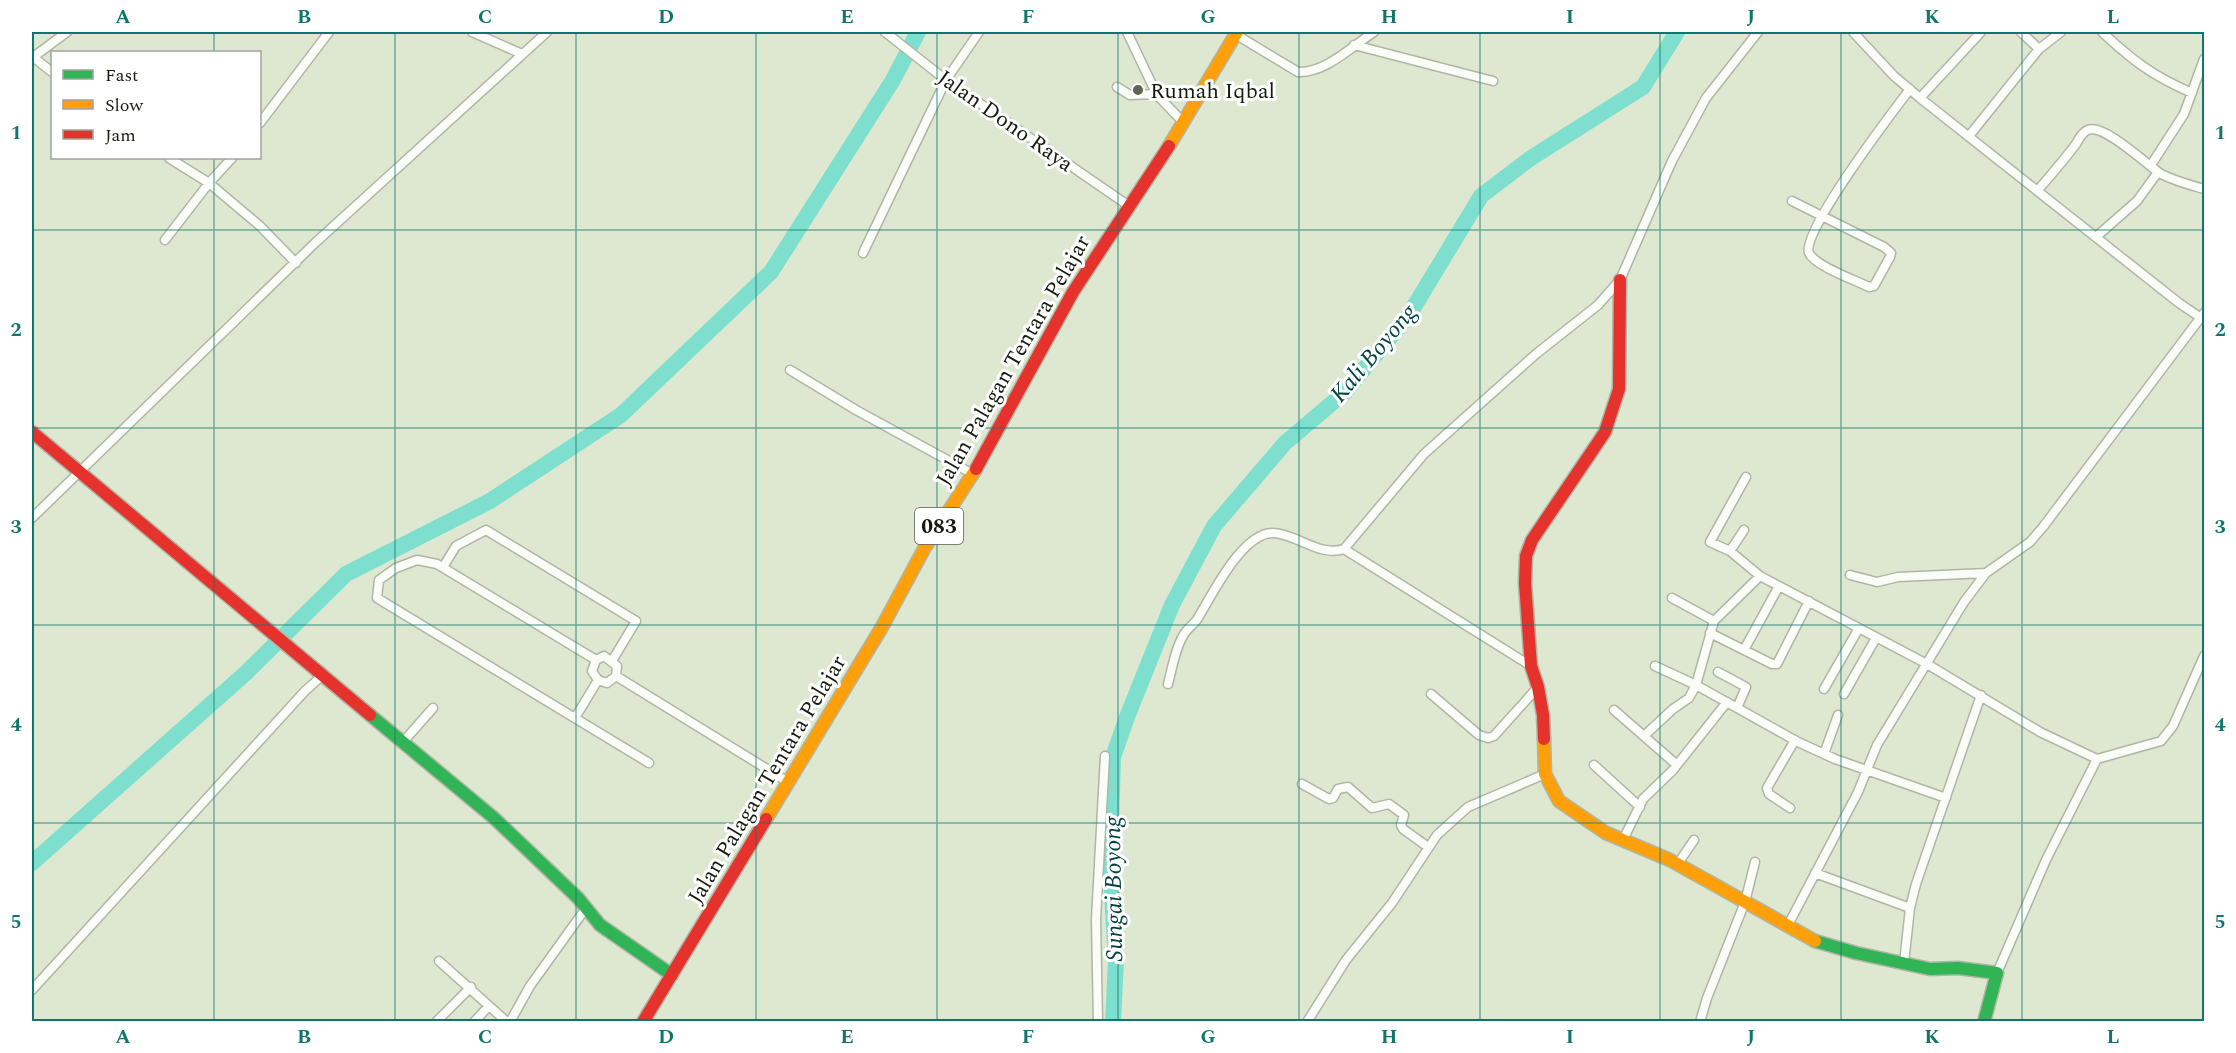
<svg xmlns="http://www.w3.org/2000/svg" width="2236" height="1053" viewBox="0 0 2236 1053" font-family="Spectral,serif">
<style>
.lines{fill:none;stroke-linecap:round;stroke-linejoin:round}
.river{stroke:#7edfcf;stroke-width:16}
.street-casing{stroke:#afb6a3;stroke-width:11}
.fast-casing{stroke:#afb6a3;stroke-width:15}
.slow-casing{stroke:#afb6a3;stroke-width:15}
.jam-casing{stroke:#afb6a3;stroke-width:15}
.street{stroke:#fafcf8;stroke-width:8}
.fast{stroke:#30b455;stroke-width:12}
.slow{stroke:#ff9f0a;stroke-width:12}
.jam{stroke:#e5322d;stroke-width:12}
.grid{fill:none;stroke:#0f766e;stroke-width:1.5;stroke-opacity:0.55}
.poi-dot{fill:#5b6351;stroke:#fff;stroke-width:2}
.labels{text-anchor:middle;stroke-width:6;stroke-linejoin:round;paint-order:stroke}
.shield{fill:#fff;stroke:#5b6055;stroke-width:1.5}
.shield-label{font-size:21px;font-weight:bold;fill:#151c0c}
.poi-label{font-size:22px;fill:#151c0c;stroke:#fff;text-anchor:start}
.street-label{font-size:22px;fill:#151c0c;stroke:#fff}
.water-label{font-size:24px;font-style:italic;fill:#03433e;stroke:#fff}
.neatline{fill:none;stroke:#0f766e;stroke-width:2}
.grid-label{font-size:20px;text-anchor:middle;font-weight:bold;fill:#0f766e}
</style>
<rect width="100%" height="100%" fill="#dee8d0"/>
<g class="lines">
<path class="river" d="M32,863l215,-191 99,-98 144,-73 131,-86 150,-143 122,-192 25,-48
M1113,1022l3,-62 -6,-99 3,-104 14,-40 45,-112 42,-79 71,-83 59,-50 65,-78 72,-119 50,-38 112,-71 34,-55"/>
<defs>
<path id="street" d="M472,32l50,22
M885,32l61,48 183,126
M1127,32l30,63 27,28
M1853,32l41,44 26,22 259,205 25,17
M2021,32l18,17
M2102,32c31,29 51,44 90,61
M1235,34l63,38c28,1 54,-26 76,-40
M1354,45l139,36
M33,57l19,15
M32,58l35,-26
M1117,87l13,8 27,-1
M1920,98l61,-66
M260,123l69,-91
M1969,136l70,-87 22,-17
M169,158l40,25 23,-25
M2151,165l33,-51 20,-55
M2038,190c13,-15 26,-30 38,-46 3,-5 6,-12 12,-14 16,-7 59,35 73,44 14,7 29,11 43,15
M1792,201l92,46 7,6 -1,4 -16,29 -5,1c-14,-7 -54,-21 -60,-34 -9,-20 85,-143 101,-164
M2097,236l40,-35 21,-29
M165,240l44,-57 51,43 36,37
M863,253l83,-173 33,-48
M790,370l66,40 117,64
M1746,477l-36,65 20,9 30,25 167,88 113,68 57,27 64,-18 12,-15 31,-70
M32,518l283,-275 232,-211
M1344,549l187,117
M1730,551l14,-21
M443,567l13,-21 30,-16 150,91 -24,40
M1850,575l27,7 21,-5 88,-4
M1672,598l42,23
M1710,633l62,31h5l32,-63
M1744,650l35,-64
M596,660l-159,-96 -20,-4 -21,8 -17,12 -2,18 272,165
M1655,666l41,19 102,57 37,17 111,39
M1718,672l28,15 -9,21
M616,676l-9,7 -9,-3 -6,-9 4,-11 8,-4 13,10 -1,10 172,106
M1168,684c4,-15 7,-35 15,-48 3,-7 11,-11 15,-18 14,-23 45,-87 76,-85 25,2 45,24 70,16l80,-95 112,-100 62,-49 22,-25 52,-119 34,-63 52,-66
M1824,689l35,-61
M1431,694l48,41 9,3 6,-2 44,-49
M1844,694l32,-56
M1614,710l63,55
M575,718l23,-38
M1645,735l28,-26 16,-11 7,-13 18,-64 46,-45
M403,742l30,-34
M1824,754l14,-39
M1594,765l46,42
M1302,784l27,15 4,-1 5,-9 10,-2 24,21 17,-4 15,11 -3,10 2,4 25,18
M1790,808l-21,-14 -2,-6 28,-48
M1623,840l20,-41 30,-29 54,-68
M1677,865l17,-25
M1815,873l95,35
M1787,927l71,-135 19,-47 87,-143 22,-29 44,-31 13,-15 161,-214
M439,961l68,61
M1904,963l6,-55 6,-24 65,-189
M1997,973l49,-113 51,-101
M32,990l273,-299 18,-16
M436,1022l35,-35
M474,1022l14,-15
M510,1022l20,-36 56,-78
M1098,1022l-2,-103 9,-163
M1307,1022l39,-62 46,-57 45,-68 31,-28 77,-33
M1700,1022l7,-24 38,-96 10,-40"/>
<path id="fast" d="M370,715l124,103 84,80 22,27 72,50
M1815,941l41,12 74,16 28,-1 39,5 -13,49"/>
<path id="slow" d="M1169,146l68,-114
M1544,739l1,35 14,27 47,32 64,27 145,81
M766,819l116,-192 42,-78 52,-80"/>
<path id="jam" d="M32,432l338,283
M976,469l97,-177 96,-146
M1544,739l-1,-24 -5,-28 -7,-21 -6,-83 1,-27 6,-16 73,-108 14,-43 1,-109
M643,1022l123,-203"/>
</defs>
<use href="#street" class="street-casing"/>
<use href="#fast" class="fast-casing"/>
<use href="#slow" class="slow-casing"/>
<use href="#jam" class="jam-casing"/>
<use href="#street" class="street"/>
<use href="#fast" class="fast"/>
<use href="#slow" class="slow"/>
<use href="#jam" class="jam"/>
</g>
<path class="grid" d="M214,32v20M395,32v990M576,32v990M756,32v990M937,32v990M1118,32v990M1299,32v990M1480,32v990M1660,32v990M1841,32v990M2022,32v990M214,158v864M32,230h2172M32,428h2172M32,625h2172M32,823h2172"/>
<circle class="poi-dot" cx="1138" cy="90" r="6"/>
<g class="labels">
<rect class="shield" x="915" y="508" width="48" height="36" rx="4.5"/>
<g class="shield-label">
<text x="939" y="533">083</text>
</g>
<g class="poi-label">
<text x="1150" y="98">Rumah Iqbal</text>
</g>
<g class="street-label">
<text transform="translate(1006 120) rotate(35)" y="8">Jalan Dono Raya</text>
<text transform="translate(1012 360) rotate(-60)" y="8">Jalan Palagan Tentara Pelajar</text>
<text transform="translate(766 779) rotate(-59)" y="8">Jalan Palagan Tentara Pelajar</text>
</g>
<g class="water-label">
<text transform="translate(1373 353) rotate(-50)" y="8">Kali Boyong</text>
<text transform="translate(1113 889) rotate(-91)" y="8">Sungai Boyong</text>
</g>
</g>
<rect width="2236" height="1053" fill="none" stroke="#ffffff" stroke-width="66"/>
<rect x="51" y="51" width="210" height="108" fill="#ffffff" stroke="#a1a49e" stroke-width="1.5"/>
<rect x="63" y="70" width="30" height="9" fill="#30b455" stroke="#a1a49e" stroke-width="1.5"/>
<text x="105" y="81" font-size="18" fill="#151c0c">Fast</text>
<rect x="63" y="100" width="30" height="9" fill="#ff9f0a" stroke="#a1a49e" stroke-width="1.5"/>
<text x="105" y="111" font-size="18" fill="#151c0c">Slow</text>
<rect x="63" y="130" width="30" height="9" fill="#e5322d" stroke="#a1a49e" stroke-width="1.5"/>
<text x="105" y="141" font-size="18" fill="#151c0c">Jam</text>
<rect x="33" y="33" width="2170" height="987" class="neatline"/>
<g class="grid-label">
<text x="123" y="23">A</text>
<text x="304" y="23">B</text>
<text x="485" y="23">C</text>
<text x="666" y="23">D</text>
<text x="847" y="23">E</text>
<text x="1028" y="23">F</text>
<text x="1208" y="23">G</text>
<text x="1389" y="23">H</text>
<text x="1570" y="23">I</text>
<text x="1751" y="23">J</text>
<text x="1932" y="23">K</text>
<text x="2113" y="23">L</text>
<text x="16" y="139">1</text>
<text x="2220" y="139">1</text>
<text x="16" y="336">2</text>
<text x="2220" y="336">2</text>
<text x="16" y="533">3</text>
<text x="2220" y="533">3</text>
<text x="16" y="731">4</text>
<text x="2220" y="731">4</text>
<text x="16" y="928">5</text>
<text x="2220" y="928">5</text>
<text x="123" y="1043">A</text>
<text x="304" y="1043">B</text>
<text x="485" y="1043">C</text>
<text x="666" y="1043">D</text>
<text x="847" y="1043">E</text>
<text x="1028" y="1043">F</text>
<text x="1208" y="1043">G</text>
<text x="1389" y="1043">H</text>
<text x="1570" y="1043">I</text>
<text x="1751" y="1043">J</text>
<text x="1932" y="1043">K</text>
<text x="2113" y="1043">L</text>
</g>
</svg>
